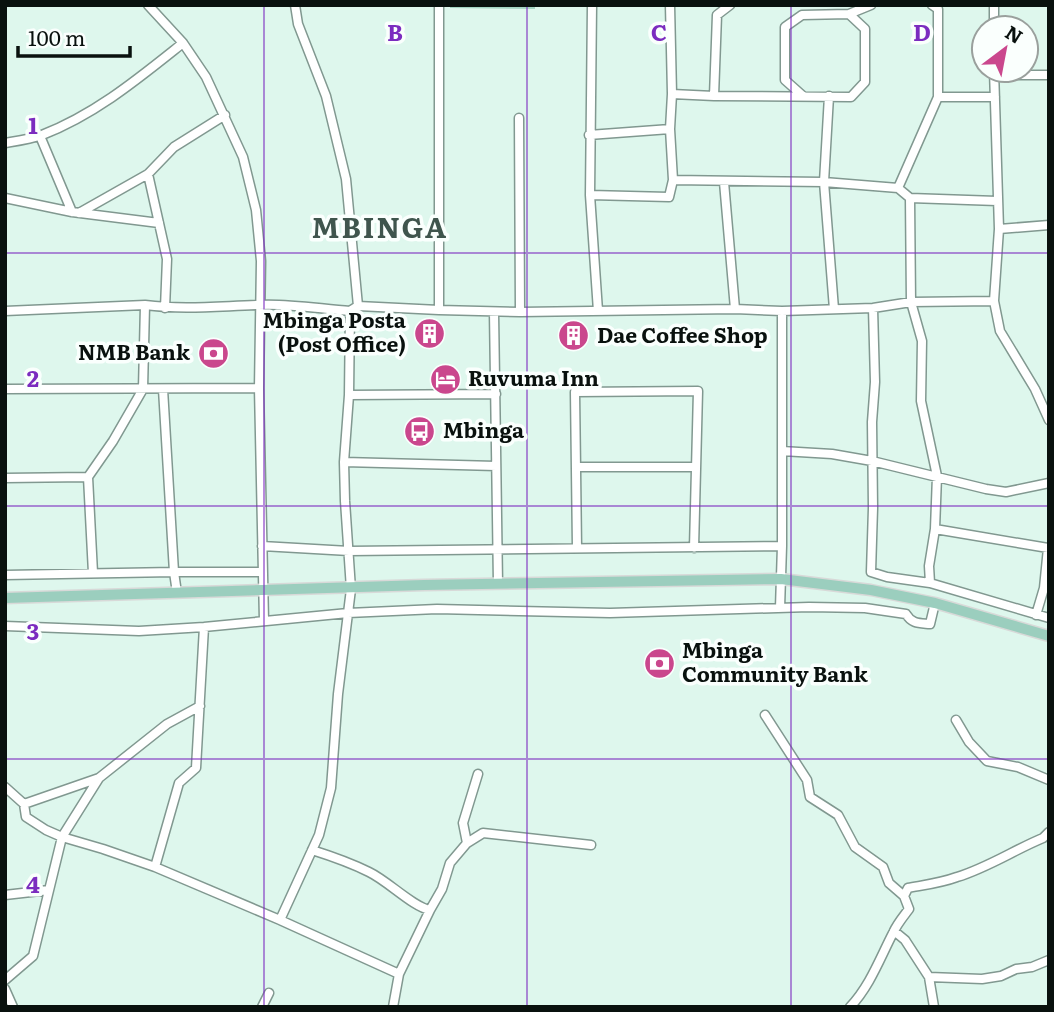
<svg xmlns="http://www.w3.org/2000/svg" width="1054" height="1012" viewBox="0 0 1054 1012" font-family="Literata,serif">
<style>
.green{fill:#a4d5c3}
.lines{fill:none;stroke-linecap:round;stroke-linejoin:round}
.minor-casing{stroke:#819890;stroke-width:11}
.major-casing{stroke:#d8d9d8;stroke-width:13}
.minor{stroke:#fff;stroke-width:8}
.major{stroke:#9bcebe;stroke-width:10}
.grid{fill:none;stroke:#7b2cbf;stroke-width:2;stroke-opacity:0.55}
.labels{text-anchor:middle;stroke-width:7;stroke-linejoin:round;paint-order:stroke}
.poi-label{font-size:21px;font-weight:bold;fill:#09110e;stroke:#fafffd;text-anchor:start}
.district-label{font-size:28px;font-weight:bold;letter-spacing:2px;fill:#3f554d;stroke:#fafffd}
.grid-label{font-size:23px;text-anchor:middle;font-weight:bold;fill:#7b2cbf;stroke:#fafffd;stroke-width:7;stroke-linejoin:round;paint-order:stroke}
</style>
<rect width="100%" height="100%" fill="#def7ed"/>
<path class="green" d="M450,5h85v4l-85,-1z"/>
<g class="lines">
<defs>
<path id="minor" d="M148,5l35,38 23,34 37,80 13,53 5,51 -2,127 5,233
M295,5l3,19 28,72 20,83 12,127
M439,5v305
M592,5l-2,190 8,116
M670,5l2,89 -2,35 3,51
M849,14l22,-9
M994,28v-23
M994,70l5,159 -5,72 6,30 35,58 14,31
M994,75h55
M672,94l42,2 137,1 14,-15v-53l-16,-15 -47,1 -17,12v53l18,16
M714,96l3,-81 13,-10
M829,96l-5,86 10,127
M938,97h57
M519,118l1,194
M589,135l81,-6
M40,136l32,76
M5,143c12,-2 26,-4 37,-8 54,-21 97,-57 141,-92
M148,174l19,85 -2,49
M724,182l11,127
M898,188l40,-91v-88l-6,-4
M590,195l79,2 4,-17 151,2 74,6 12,10 87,3
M5,198l67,14 87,11
M910,198l1,104 11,39 -1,60 16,75 -2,53 -6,37 1,17
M79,213l69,-39 26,-27 51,-32
M999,229l50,-4
M873,308l2,74 -3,40 1,86 -2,64 16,5 43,6 119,35
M5,311l140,-6c38,5 75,1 113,0 29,-2 63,4 92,6l8,-5 81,4 81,2 215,-3 47,2 91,-3 38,-6 83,-1
M350,311l-1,84 -5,67 1,39 6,88 -13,105 -7,94 -12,47 -39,85 119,54 -6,33
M494,312l4,272
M5,389l254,-1
M163,389l11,183 3,21
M349,395l147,-1
M782,451l50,3 40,7 114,28 20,3 43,-9
M344,462l152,4
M576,467h119
M88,477l25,-36 30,-52 2,-84
M5,478l83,-1 5,96
M935,529l113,19 -4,40 -8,27
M262,546l87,5 433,-5
M577,548l-2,-156 123,-1 -4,157
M5,575l169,-3h89
M780,608l2,-62v-235
M5,626l134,5 65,-4 144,-14 89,-4 173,4 199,-6 56,1 41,6c6,10 13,9 24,10l5,-21
M765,715l42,65 3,17 28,18 17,32 28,20 6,16 15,13 5,13c-6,8 -12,15 -16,24 -13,25 -23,53 -43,74
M956,720l13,22 18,19 31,6 31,13
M5,787l19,17 2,13 20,13 16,7 41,12 52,18 125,53
M24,804l75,-26 68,-54 33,-18
M467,843l-4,-20 15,-49
M312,850c19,6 39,13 57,22 19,9 44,35 61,38l12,-21 8,-26 17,-20 16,-10 108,12
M155,867l24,-84 17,-15 8,-141
M5,895l44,-5
M904,896l4,-8c16,-3 33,-5 49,-11 30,-9 57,-27 86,-39l6,-6
M894,931l11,9 24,37 5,30
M399,974l31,-64
M929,977l53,2 19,-3 15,-7 16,-2 17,-7
M5,980l28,-24 29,-119 37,-59
M5,989l8,18
M262,1007l7,-14"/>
<path id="major" d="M5,598l419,-13 357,-6 90,11 64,13 114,33"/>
</defs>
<use href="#minor" class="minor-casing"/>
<use href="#major" class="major-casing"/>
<use href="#minor" class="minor"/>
<use href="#major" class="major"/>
</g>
<path class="grid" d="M264,5v1002M527,5v1002M791,5v1002M5,253h1044M5,506h1044M5,759h1044"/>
<defs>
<symbol id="building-disc" viewBox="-11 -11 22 22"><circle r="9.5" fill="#ca478d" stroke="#fafffd"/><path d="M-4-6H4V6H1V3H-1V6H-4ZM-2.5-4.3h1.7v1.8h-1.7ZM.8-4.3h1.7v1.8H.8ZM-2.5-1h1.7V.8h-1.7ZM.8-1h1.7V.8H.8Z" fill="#fff"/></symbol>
<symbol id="bank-disc" viewBox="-11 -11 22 22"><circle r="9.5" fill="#ca478d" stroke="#fafffd"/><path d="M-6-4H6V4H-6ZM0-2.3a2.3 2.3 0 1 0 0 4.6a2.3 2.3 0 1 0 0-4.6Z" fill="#fff"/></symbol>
<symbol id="hotel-disc" viewBox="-11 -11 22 22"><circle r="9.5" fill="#ca478d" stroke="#fafffd"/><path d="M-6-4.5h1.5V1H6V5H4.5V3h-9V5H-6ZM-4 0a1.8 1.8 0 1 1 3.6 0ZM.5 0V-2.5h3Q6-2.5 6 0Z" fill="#fff"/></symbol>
<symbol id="bus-disc" viewBox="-11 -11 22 22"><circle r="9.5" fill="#ca478d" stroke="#fafffd"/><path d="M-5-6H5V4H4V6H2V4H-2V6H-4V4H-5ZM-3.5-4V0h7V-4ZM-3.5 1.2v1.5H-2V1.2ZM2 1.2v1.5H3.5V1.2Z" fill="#fff"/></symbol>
</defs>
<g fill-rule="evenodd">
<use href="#building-disc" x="412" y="316" width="35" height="35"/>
<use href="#building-disc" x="556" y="318" width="35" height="35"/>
<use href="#bank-disc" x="196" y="336" width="35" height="35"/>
<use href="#hotel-disc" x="428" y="362" width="35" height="35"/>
<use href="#bus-disc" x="402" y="414" width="35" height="35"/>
<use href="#bank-disc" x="642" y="646" width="35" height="35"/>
</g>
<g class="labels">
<g class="poi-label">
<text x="406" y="328" text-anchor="end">Mbinga Posta<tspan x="406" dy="24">(Post Office)</tspan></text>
<text x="597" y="343">Dae Coffee Shop</text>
<text x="190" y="360" text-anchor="end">NMB Bank</text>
<text x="468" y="386">Ruvuma Inn</text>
<text x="443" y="438">Mbinga</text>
<text x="682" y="658">Mbinga<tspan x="682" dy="24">Community Bank</tspan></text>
</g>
<g class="district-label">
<text x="380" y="238">MBINGA</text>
</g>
</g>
<g class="grid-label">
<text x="395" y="41">B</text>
<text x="659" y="41">C</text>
<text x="922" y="41">D</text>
<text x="33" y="134">1</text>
<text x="33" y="387">2</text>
<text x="33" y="640">3</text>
<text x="33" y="893">4</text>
</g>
<rect width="1054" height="1012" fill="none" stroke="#09110e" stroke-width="14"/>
<g transform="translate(1005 49) rotate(32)"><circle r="33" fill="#fafffd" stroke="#9aa09d" stroke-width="2"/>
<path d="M0-5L12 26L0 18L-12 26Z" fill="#ca478d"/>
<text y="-10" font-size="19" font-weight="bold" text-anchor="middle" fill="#09110e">N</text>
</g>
<path d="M18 46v10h112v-10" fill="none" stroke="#09110e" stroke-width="3.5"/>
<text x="28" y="46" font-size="21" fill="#09110e" stroke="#fafffd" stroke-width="5" paint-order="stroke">100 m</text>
</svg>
